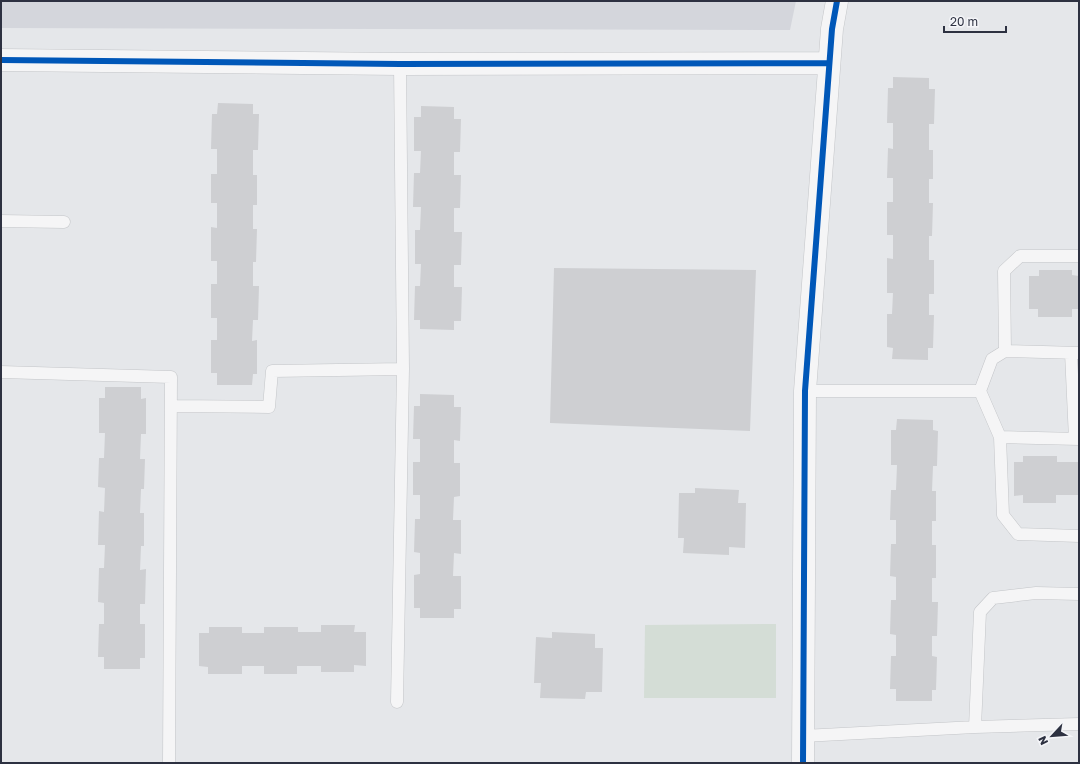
<svg xmlns="http://www.w3.org/2000/svg" width="1080" height="764" viewBox="0 0 1080 764" font-family="'Golos Text',sans-serif">
<style>
.built{fill:#d4d6dc}
.green{fill:#d4ddd6}
.building{fill:#cecfd2}
.lines{fill:none;stroke-linecap:round;stroke-linejoin:round}
.lane-casing{stroke:#c3c5c8;stroke-width:13}
.street-casing{stroke:#c3c5c8;stroke-width:23}
.lane{stroke:#f5f5f6;stroke-width:12}
.street{stroke:#f5f5f6;stroke-width:22}
.cycleway-casing{stroke:#f4f5f8;stroke-width:8}
.cycleway{stroke:#0057b8;stroke-width:6}
</style>
<rect width="100%" height="100%" fill="#e5e7ea"/>
<path class="built" d="M1,1h795l-6,29 -789,-2z"/>
<path class="green" d="M776,624v74h-132l1,-73z"/>
<path class="building" d="M893,77l36,1v11h6l-1,35h-5v26h4v29h-4v24h4l-1,33h-3v24h5v34h-5v21h5l-1,33h-5v12l-36,-1 1,-11 -6,-1v-33h5l1,-21h-6v-35l6,1v-24h-6v-33h6v-24h-6l1,-30 5,1v-26h-6l1,-35h5z
M218,103l35,1v10h6l-1,36h-5v25h4v30h-4v24h4l-1,33h-3v24h6l-1,34h-5l-1,21 5,-1v34h-4l-1,11h-35v-12h-6v-33h6v-22h-6v-34h6v-23h-6v-34l6,1v-25h-6v-29h6v-25h-6l1,-35h5z
M421,106l33,1v12h7l-1,33h-6v23h7l-1,33h-6v24h8l-1,33h-7v22h8l-1,34h-7v9l-34,-1v-9h-6l1,-34h5l1,-22h-6v-34h5l1,-23h-8l1,-34h6l1,-22h-7v-34h7z
M554,268l202,2 -6,161 -200,-8z
M1039,270h33v5l7,1v33h-7v8h-34v-8h-9v-33h10z
M105,387h36v12l5,-1v36h-5l-1,25h5l-1,30h-3l-1,24h4v33h-3l-1,24 6,-1 -1,35h-5v20h5v34h-5v11h-36v-12h-6l1,-33h5v-21l-6,-1 1,-34h5l1,-23h-7l1,-34 5,1 1,-24 -7,-1 1,-29h5l1,-25h-6v-35h6z
M420,394l34,1v12h7l-1,34 -6,-1v23h6v33l-6,1 -1,23h8v34l-7,-1 -1,23h8v33h-7v9h-34v-10h-6v-33l6,-1v-21l-6,-1 1,-33h5v-24h-7v-33h7v-23h-7l1,-33h6z
M897,419l36,1v10l5,1 -1,35h-4l-1,25h4v30h-4v24h4v33h-4v24h6l-1,34h-5v20l5,1 -1,33h-4v11h-36v-12h-6l1,-33h5v-21l-6,-1 1,-34h5v-23l-6,-1 1,-32h5v-24h-6l1,-30h5l1,-25h-6v-35h5z
M1023,456h34v6h22v33h-23v8h-33v-8l-9,1v-34h9z
M695,488l44,2 -1,13h8l-1,45 -16,-1v8l-46,-2 1,-15h-6l1,-45h16z
M321,625h34l-1,7h12v34l-12,-1v7h-33v-6h-24v8h-33v-8h-22v8h-34v-7l-9,-1v-33h10v-6h33v6h22v-6h34v5h23z
M552,632l43,2v14h8l-1,44h-16l-1,7 -45,-1 1,-15h-7l2,-46 16,1z"/>
<g class="lines">
<defs>
<path id="lane" d="M400,64l3,305
M1,221l63,1
M1005,351l-1,-80 16,-15h59
M1071,353l4,86
M1,372l170,5 -2,386
M805,391h175l20,46 79,2
M980,391l12,-32 13,-8 74,2
M171,406l98,1 3,-36 131,-2 -6,333
M1000,437l3,78 15,19 61,2
M975,727l5,-115 13,-14 43,-5 43,1
M803,736l172,-9 104,-3"/>
<path id="street" d="M1,60l399,4 429,-1
M803,763l2,-372 27,-362 5,-28"/>
</defs>
<use href="#lane" class="lane-casing"/>
<use href="#street" class="street-casing"/>
<use href="#lane" class="lane"/>
<use href="#street" class="street"/>
<defs>
<path id="cycleway" d="M1,60l399,4 429,-1
M803,763l2,-372 27,-362 5,-28"/>
</defs>
<use href="#cycleway" class="cycleway-casing"/>
<use href="#cycleway" class="cycleway"/>
</g>
<rect width="1080" height="764" fill="none" stroke="#2d3141" stroke-width="4"/>
<g transform="translate(1052 736) rotate(244)" stroke="#f4f5f8" stroke-width="3" paint-order="stroke">
<path d="M0-3L7 15L0 10L-7 15Z" fill="#2d3141"/>
<text y="-6" font-size="11" font-weight="bold" text-anchor="middle" fill="#2d3141">N</text>
</g>
<path d="M944 26v6h62v-6" fill="none" stroke="#2d3141" stroke-width="2"/>
<text x="950" y="26" font-size="12" fill="#2d3141" stroke="#f4f5f8" stroke-width="3" paint-order="stroke">20 m</text>
</svg>
